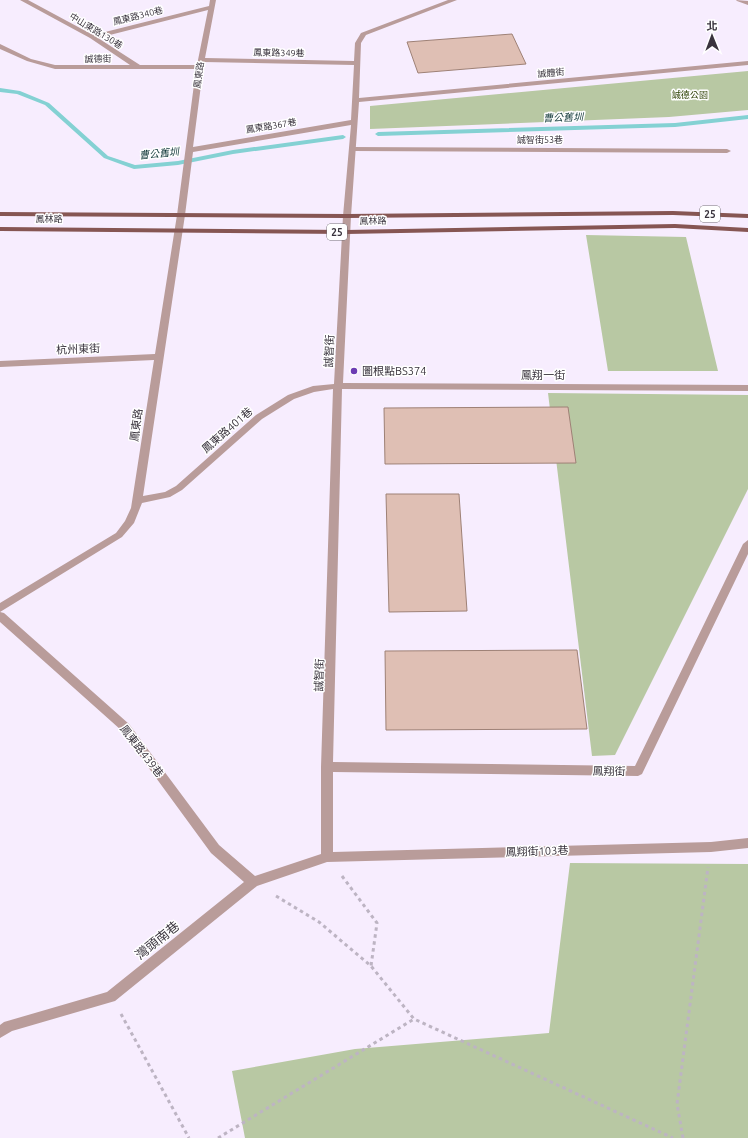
<svg xmlns="http://www.w3.org/2000/svg" width="748" height="1138" viewBox="0 0 748 1138" font-family="Ubuntu,'Noto Sans TC',sans-serif">
<style>
.green{fill:#b8c8a3}
.lines{fill:none;stroke-linecap:round;stroke-linejoin:round}
.stream{fill:#84d1d3;fill-rule:evenodd}
.building{fill:#dfbfb4;stroke:#9e8176}
.path{stroke:#bdb4c3;stroke-width:3;stroke-dasharray:3.5 3.5;stroke-linecap:butt}
.service{fill:#b99c9a;fill-rule:evenodd}
.minor{fill:#b99c9a;fill-rule:evenodd}
.primary{fill:#865653;fill-rule:evenodd}
.poi-dot{fill:#6c3cb3;stroke:#fff;stroke-width:1.5}
.labels{text-anchor:middle;stroke-width:3;stroke-linejoin:round;paint-order:stroke}
.far-street-label{font-size:9px;fill:#39333d;stroke:#fff}
.far-park-label{font-size:9px;fill:#2d4104;stroke:#fff}
.far-water-label{font-size:10px;font-style:italic;fill:#153b3c;stroke:#fff}
.shield{fill:#fff;stroke:#747077;stroke-width:1}
.shield-label{font-size:10px;font-weight:bold;fill:#39333d}
.street-label{font-size:11px;fill:#39333d;stroke:#fff}
.poi-label{font-size:11px;fill:#39333d;stroke:#fff;text-anchor:start}
.near-street-label{font-size:13px;fill:#39333d;stroke:#fff}
</style>
<rect width="100%" height="100%" fill="#f7edfe"/>
<path class="green" d="M748,71v39l-79,7 -299,12v-23z
M586,235l100,2 32,134h-110z
M548,393l200,2v94l-133,266 -23,1z
M570,863l178,1v274h-503l-13,-67 123,-22 194,-16z"/>
<g class="lines">
<path class="stream" d="M0,88l20,3 29,12 59,53 27,9 43,-4 55,-11 110,-15 3,2 -3,2 -110,15 -55,11 -44,4 -30,-11 -59,-53 -28,-11 -17,-2z
M748,115v4l-73,8 -297,9 -3,-2 3,-2 297,-9z"/>
</g>
<path class="building" d="M512,34l14,30 -108,9 -11,-31z
M568,407l8,56 -191,1 -1,-56z
M386,494h73l8,117 -78,1z
M577,650l10,79 -201,1 -1,-79z"/>
<g class="lines">
<path class="path" d="M342,876l35,47 -6,43
M276,896l43,26 52,44 43,53 259,119
M121,1014l68,124
M218,1138l196,-119
M683,1138l-6,-34 31,-237"/>
<path class="service" d="M350,147l377,2 4,2 -4,2 -374,-2h-3z"/>
<path class="minor" d="M20,0h8l65,35 116,-29 1,-6h6l-11,58 149,3 1,-18 6,-10 87,-33h9l-91,35 -5,8 -2,55 389,-37v4l-389,37 -8,114 -8,167 405,2v6l-406,-2 -9,373 302,4 108,-222 5,-4v14l-106,220 -4,2 -305,-4v80l378,-10 37,-4v10l-37,4 -384,10 -70,24 -142,115 -103,30 -12,7v-13l4,-3 103,-30 137,-110 -33,-29 -90,-123 -121,-108v-10l4,1 125,111 90,121 36,31 66,-22v-87l12,-378 -19,3 -20,7 -32,20 -80,71 -12,7 -28,6 -8,20 -12,14 -122,75v-9l116,-70 9,-12 6,-13 23,-148 -154,7v-6l155,-7 22,-139 19,-146h-141l-28,-8 -27,-12v-5l31,15 24,6h75l-40,-27zM208,10l-11,55h-57l-42,-27zM204,62l150,3 -3,55 -158,27zM351,125l-8,91 -9,168 -21,2 -25,9 -32,20 -80,71 -11,6 -22,4 42,-281 8,-63z
M736,0l12,1v4l-11,-4z"/>
<path class="primary" d="M673,211l75,3v4l-75,-3 -326,3 -347,-2v-4l347,2z
M675,224l73,4v4l-73,-4 -329,6 -346,-3v-4l346,3z"/>
</g>
<circle class="poi-dot" cx="354" cy="371" r="4"/>
<g class="labels">
<g class="far-street-label">
<text transform="translate(138 16) rotate(-14)" y="3">鳳東路340巷</text>
<text transform="translate(96 31) rotate(31)" y="3">中山東路130巷</text>
<text transform="translate(279 53) rotate(1)" y="3">鳳東路349巷</text>
<text transform="translate(98 59) rotate(-1)" y="3">誠德街</text>
<text transform="translate(551 73) rotate(-5)" y="3">誠體街</text>
<text transform="translate(199 75) rotate(-82)" y="3">鳳東路</text>
<text transform="translate(271 126) rotate(-9)" y="3">鳳東路367巷</text>
<text x="540" y="143">誠智街53巷</text>
<text x="49" y="222">鳳林路</text>
<text transform="translate(373 221) rotate(-1)" y="3">鳳林路</text>
</g>
<g class="far-park-label">
<text x="690" y="98">誠德公園</text>
</g>
<g class="far-water-label">
<text transform="translate(563 117) rotate(-2)" y="4">曹公舊圳</text>
<text transform="translate(159 153) rotate(-6)" y="4">曹公舊圳</text>
</g>
<g class="shield">
<rect x="700" y="206" width="20" height="16" rx="3"/>
<rect x="327" y="224" width="20" height="16" rx="3"/>
</g>
<g class="shield-label">
<text x="710" y="218">25</text>
<text x="337" y="236">25</text>
</g>
<g class="street-label">
<text transform="translate(78 349) rotate(-2)" y="4">杭州東街</text>
<text transform="translate(329 351) rotate(-87)" y="4">誠智街</text>
<text x="543" y="379">鳳翔一街</text>
<text transform="translate(136 425) rotate(-82)" y="4">鳳東路</text>
<text transform="translate(227 430) rotate(-41)" y="4">鳳東路401巷</text>
<text transform="translate(319 675) rotate(-88)" y="4">誠智街</text>
<text transform="translate(142 751) rotate(52)" y="4">鳳東路439巷</text>
<text transform="translate(609 771) rotate(1)" y="4">鳳翔街</text>
<text transform="translate(537 851) rotate(-2)" y="4">鳳翔街103巷</text>
</g>
<g class="poi-label">
<text x="362" y="375">圖根點BS374</text>
</g>
<g class="near-street-label">
<text transform="translate(157 940) rotate(-39)" y="5">灣頭南巷</text>
</g>
</g>
<g transform="translate(712 36) rotate(359)" stroke="#ffffff" stroke-width="3" paint-order="stroke">
<path d="M0-3L7 15L0 10L-7 15Z" fill="#39333d"/>
<text y="-6" font-size="11" font-weight="bold" text-anchor="middle" fill="#39333d">北</text>
</g>
</svg>
